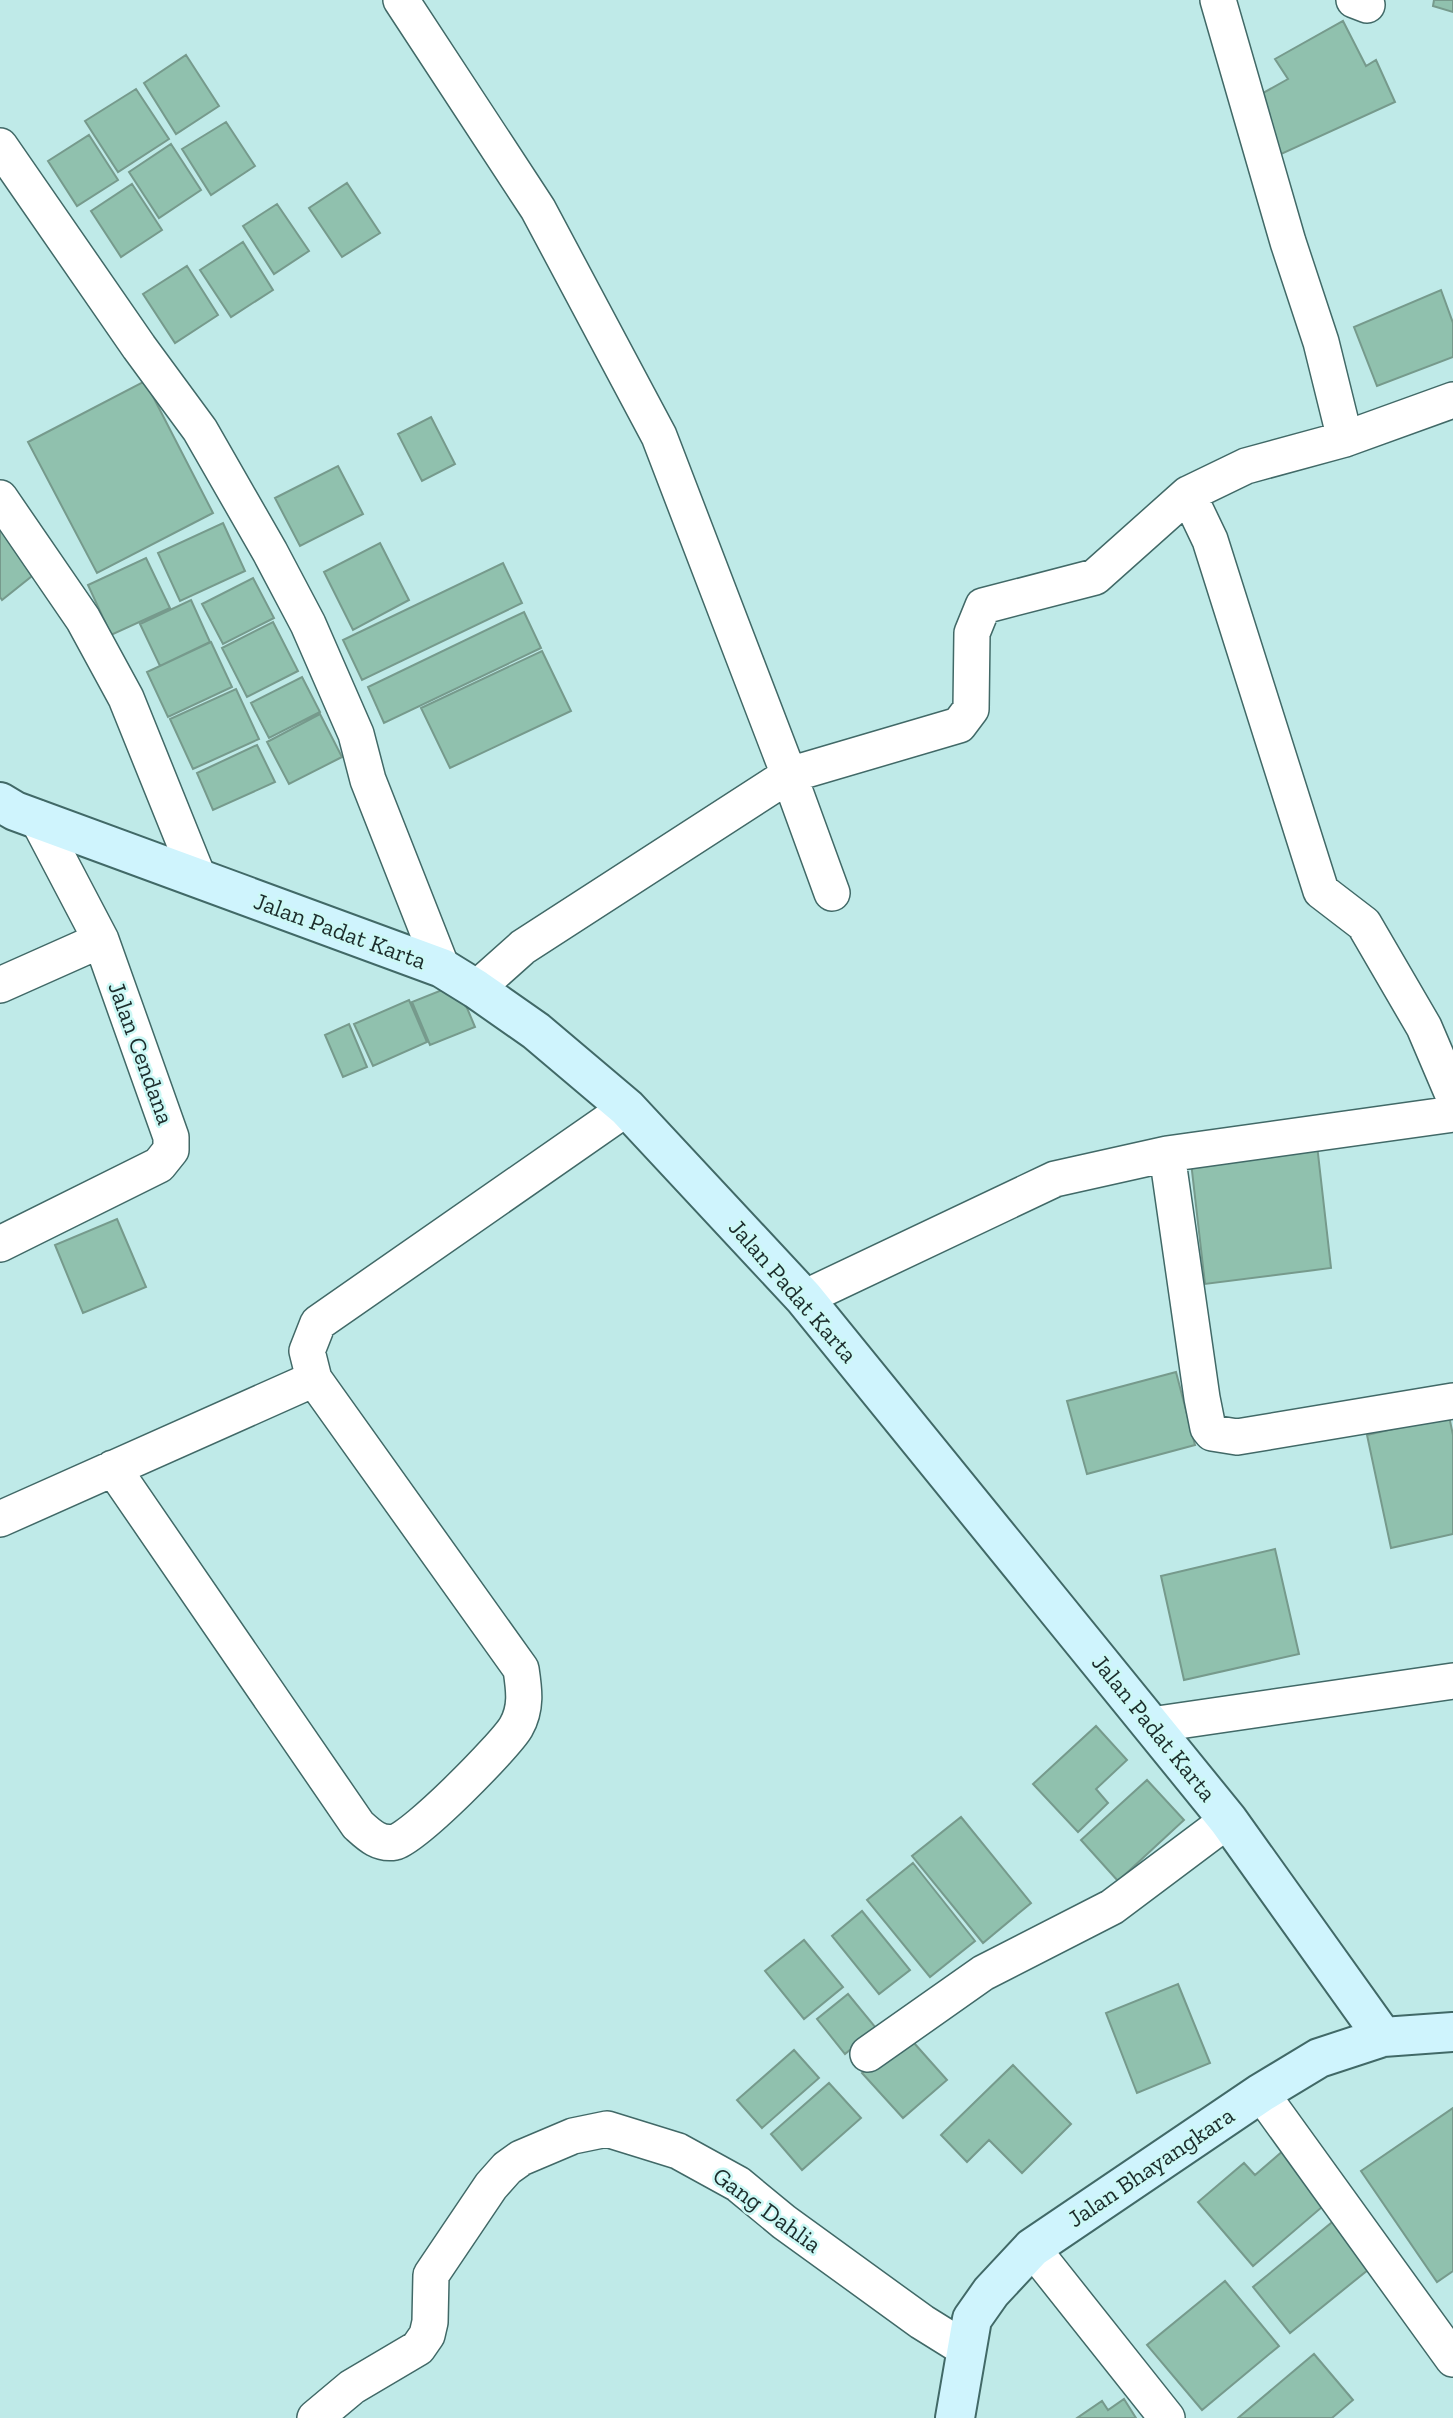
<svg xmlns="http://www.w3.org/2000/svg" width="1453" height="2418" viewBox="0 0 1453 2418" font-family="'Zilla Slab',serif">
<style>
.building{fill:#90c1ae;stroke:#769a8c;stroke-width:2}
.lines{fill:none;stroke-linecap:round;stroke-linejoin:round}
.street-casing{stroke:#416967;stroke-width:38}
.secondary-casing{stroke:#416967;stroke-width:42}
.street{stroke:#fff;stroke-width:35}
.secondary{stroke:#cff4fd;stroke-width:38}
.labels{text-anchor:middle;stroke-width:5;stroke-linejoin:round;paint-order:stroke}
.street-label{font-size:24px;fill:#1b2c2b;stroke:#ccf8f5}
</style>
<rect width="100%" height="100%" fill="#bfeae8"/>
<path class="building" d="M1434,0h19v12l-20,-6z
M1343,21l23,45 10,-6 19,42 -116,53 -23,-58 32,-18 -13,-20z
M186,55l33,51 -43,28 -32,-51z
M136,89l33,50 -51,33 -33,-51z
M226,122l29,44 -44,29 -29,-46z
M89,135l29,45 -41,26 -29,-45z
M171,144l30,46 -42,28 -30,-46z
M347,183l33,50 -38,24 -33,-49z
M132,184l30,46 -41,27 -30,-46z
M277,204l32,47 -35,23 -31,-48z
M243,242l30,48 -42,27 -31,-47z
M187,266l31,49 -43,28 -32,-49z
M1441,290l12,33v34l-76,29 -23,-59z
M145,381l68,132 -116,60 -69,-131z
M431,417l24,47 -33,17 -24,-47z
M338,466l25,48 -63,32 -25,-48z
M0,517l42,51 -40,32 -2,-3z
M223,523l22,48 -65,30 -22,-48z
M380,543l29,57 -56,30 -29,-58z
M146,558l24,50 -59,27 -23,-50z
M503,563l19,40 -160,77 -19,-40z
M253,578l21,40 -51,26 -21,-40z
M191,600l19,42 -50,24 -20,-42z
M524,612l17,36 -157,75 -16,-36z
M273,622l25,49 -51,26 -25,-49z
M211,642l21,45 -64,30 -21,-45z
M542,651l29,60 -121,57 -29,-60z
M302,677l18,35 -51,26 -18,-35z
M236,689l23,50 -66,30 -23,-50z
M320,714l22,43 -53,27 -22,-42z
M257,745l18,37 -62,28 -16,-37z
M457,984l18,43 -45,18 -18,-43z
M409,1000l18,42 -54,24 -19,-42z
M349,1024l18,43 -24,10 -18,-42z
M1317,1145l14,123 -126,16 -14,-122z
M117,1219l29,68 -63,26 -28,-68z
M1176,1372l19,73 -108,29 -20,-73z
M1449,1416l4,19v99l-62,14 -24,-113z
M1275,1549l24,105 -115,26 -23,-104z
M1096,1726l31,34 -31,29 12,14 -30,29 -45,-48z
M1147,1780l37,40 -66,61 -37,-41z
M961,1817l70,86 -48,40 -71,-87z
M913,1863l62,78 -45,36 -63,-77z
M862,1911l48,59 -31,24 -47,-58z
M804,1940l39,47 -39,32 -39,-48z
M1178,1984l32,79 -73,30 -31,-80z
M848,1994l28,34 -31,26 -28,-35z
M906,2034l41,46 -44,38 -41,-45z
M794,2050l25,28 -57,50 -25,-28z
M1013,2065l58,59 -49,49 -33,-33 -22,22 -26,-27z
M829,2083l32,35 -59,52 -31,-36z
M1453,2108v163l-16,11 -76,-111z
M1284,2150l45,51 -76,65 -55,-64 46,-39 11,12z
M1336,2219l38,46 -84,68 -37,-46z
M1225,2281l54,65 -77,64 -55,-65z
M1314,2354l39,46 -21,18h-94z
M1124,2399l12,19h-59l25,-17 6,9z"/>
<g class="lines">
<defs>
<path id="street" d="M401,0l137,209 121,227 130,339 43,118
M1218,0l70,242 33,100 24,97
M1354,0l13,5
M0,146l139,201 61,83 70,122 38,72 48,110 12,46 74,188
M1188,494l22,46 111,351 43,33 60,103 29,68
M0,498l83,121 43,79 73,181
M0,985l101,-45
M476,989l47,-42 266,-172 170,-50 12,-16 1,-76 11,-27 112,-29 93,-83 58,-28 99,-27 108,-39
M1167,1154l35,244 6,30 4,5 25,4 216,-36
M0,1244l159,-79 12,-15v-13l-70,-197 -64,-122
M804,1298l251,-119 112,-25 286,-40
M113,1468l245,357c11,10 21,20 37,17 19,-4 110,-96 121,-115 11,-19 8,-38 5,-58l-207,-290 -7,-28 11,-28 309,-215
M0,1519l314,-140
M1151,1725l302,-44
M868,2054l115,-81 129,-66 116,-87
M1261,2093l192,266
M1032,2248l135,170
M315,2418l37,-31 66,-39 9,-13 3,-13 1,-47 60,-89 16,-18 14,-10 52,-22 34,-7 71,22 60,33 46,38 138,100 45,28"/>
<path id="secondary" d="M0,802l15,9 427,157 34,21 60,42 91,77 177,190 424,522 155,217
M955,2418l17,-99 19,-27 41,-44 229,-155 58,-35 64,-21 70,-5"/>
</defs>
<use href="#street" class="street-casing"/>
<use href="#secondary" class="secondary-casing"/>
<use href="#street" class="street"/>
<use href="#secondary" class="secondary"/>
</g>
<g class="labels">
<g class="street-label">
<text transform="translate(340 931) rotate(20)" y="8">Jalan Padat Karta</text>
<text transform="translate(141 1053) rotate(70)" y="8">Jalan Cendana</text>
<text transform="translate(793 1291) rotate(49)" y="8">Jalan Padat Karta</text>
<text transform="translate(1154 1728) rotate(51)" y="8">Jalan Padat Karta</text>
<text transform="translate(1151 2167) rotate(-34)" y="8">Jalan Bhayangkara</text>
<text transform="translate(767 2210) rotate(36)" y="8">Gang Dahlia</text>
</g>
</g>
</svg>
